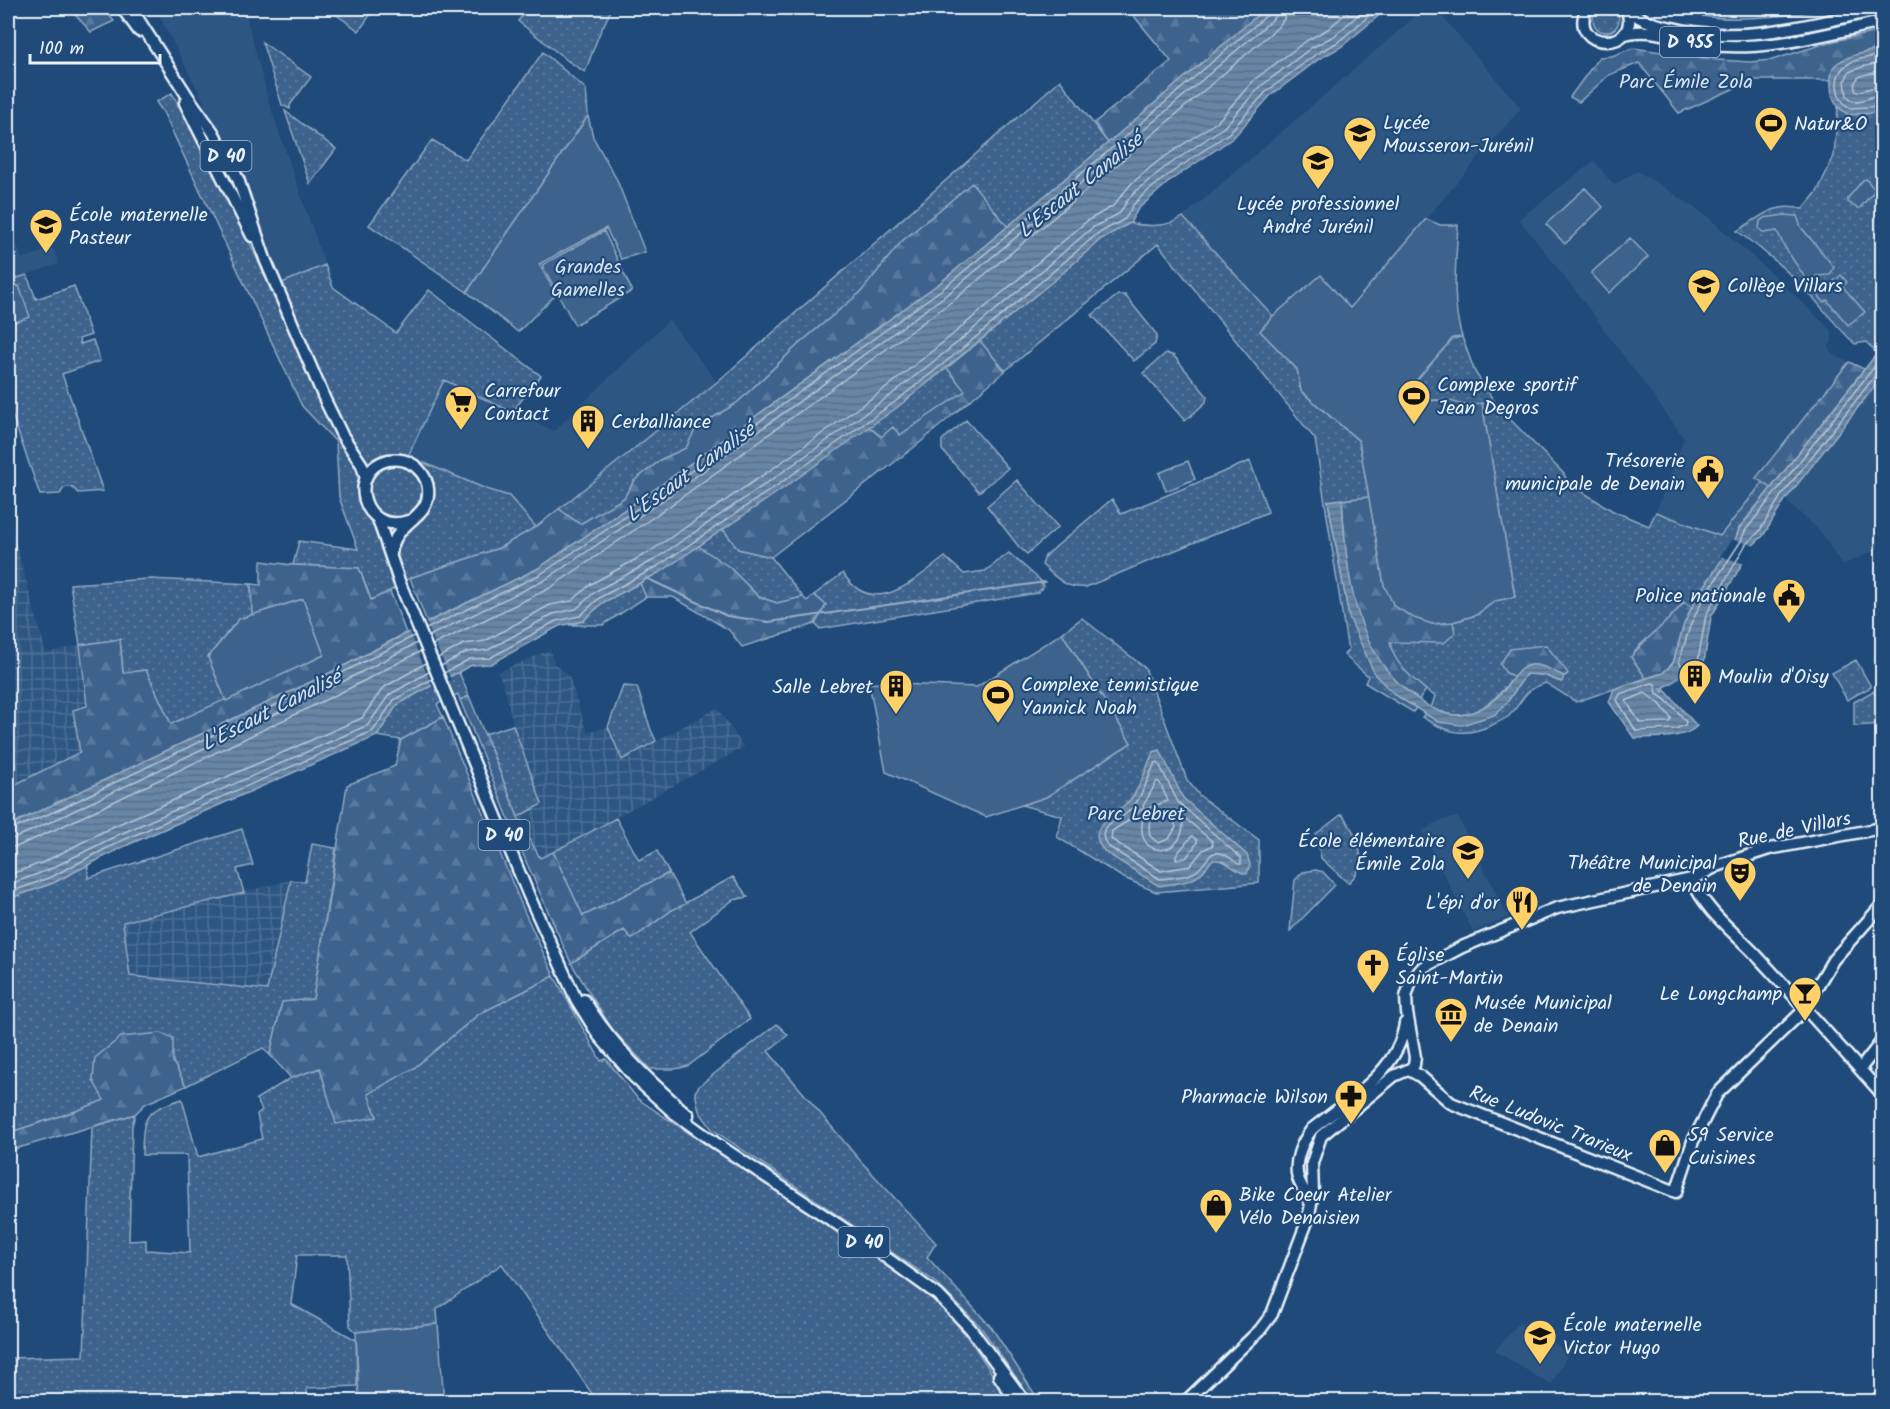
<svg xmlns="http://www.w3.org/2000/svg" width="1890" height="1409" viewBox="0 0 1890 1409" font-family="Kalam,sans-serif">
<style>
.built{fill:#2e5683}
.industrial{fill:url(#industrial-grid)}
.grass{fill:url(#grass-dots);stroke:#92aac2;stroke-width:1.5}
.forest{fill:url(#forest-firs);stroke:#92aac2;stroke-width:1.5}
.garden{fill:#3c628c;stroke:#92aac2;stroke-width:1.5}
.water{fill:url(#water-rules);stroke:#9ab0c7;stroke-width:1.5}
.pier{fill:#1f4a7a}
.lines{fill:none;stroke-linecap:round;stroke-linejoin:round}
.shore{stroke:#b4c6d8;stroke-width:1.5}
.stream{stroke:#9ab0c7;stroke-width:2}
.secondary-casing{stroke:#e8f1f8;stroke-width:15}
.primary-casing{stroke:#e8f1f8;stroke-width:15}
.secondary{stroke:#1f4a7a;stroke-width:10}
.primary{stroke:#1f4a7a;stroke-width:10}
.labels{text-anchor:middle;stroke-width:4.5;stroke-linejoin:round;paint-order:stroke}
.shield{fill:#1f4a7a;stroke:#acbfd2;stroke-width:1.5}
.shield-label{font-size:18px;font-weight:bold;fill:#e8f1f8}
.park-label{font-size:20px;fill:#d7e3ed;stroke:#1f4a7a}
.poi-label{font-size:20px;fill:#e8f1f8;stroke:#1f4a7a;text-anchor:start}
.street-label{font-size:20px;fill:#e8f1f8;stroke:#1f4a7a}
.water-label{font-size:21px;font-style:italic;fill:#d4e1ec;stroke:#1f4a7a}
</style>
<defs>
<pattern id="industrial-grid" width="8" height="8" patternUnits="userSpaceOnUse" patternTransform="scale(1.5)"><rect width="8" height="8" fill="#2e5683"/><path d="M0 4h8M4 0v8" fill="none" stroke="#4c6f95"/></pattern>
<pattern id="grass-dots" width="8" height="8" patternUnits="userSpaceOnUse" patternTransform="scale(1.5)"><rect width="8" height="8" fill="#3c628c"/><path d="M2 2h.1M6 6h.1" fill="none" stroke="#58799d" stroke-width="1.8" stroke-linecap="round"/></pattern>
<pattern id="forest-firs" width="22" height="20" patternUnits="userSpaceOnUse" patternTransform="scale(1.5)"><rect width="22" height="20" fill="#3c628c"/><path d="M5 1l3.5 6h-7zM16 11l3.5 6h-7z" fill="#58799d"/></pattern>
<pattern id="water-rules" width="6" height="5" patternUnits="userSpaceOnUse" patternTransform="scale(1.5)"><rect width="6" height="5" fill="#6685a7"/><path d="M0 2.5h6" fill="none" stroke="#596d82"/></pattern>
</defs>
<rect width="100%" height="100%" fill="#1f4a7a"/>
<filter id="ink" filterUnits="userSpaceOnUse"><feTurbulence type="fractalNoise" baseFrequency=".0167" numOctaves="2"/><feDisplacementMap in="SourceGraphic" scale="12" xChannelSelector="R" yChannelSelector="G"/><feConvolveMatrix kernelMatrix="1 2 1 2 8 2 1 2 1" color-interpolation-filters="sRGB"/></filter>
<g filter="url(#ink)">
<path class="built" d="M155,8h89l26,98 55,159 -43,18 -73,-164 -6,-19z
M1425,8h10l86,100 -172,201 -28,-34 -48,41 -90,-99z
M1594,161l20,24 23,-14 27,16 44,30 64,57 60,57v10l-3,5 3,8 17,8 -92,116 6,4 -43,54 -64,-24 28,-74 -103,-140 -62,-79z
M8,218l14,41 31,-11 6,16 -51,17z
M669,320l48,62 -181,145 -27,-31 -23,-7 -78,-33 36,-76 110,51z
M1882,377v170l-40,18 -22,-34 -35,-31z
M1458,817l50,100 -35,15 -51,-101 17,-10z
M1519,1323l50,29 -18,33 -56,-34z"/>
<path class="industrial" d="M8,518h1l37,135 34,-8 7,62 -14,3 7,42 -72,36z
M550,650l4,13 15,13 18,56 21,-5 14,33 95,-52 27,39 -204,112 -22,-42 24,-14 -29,-78 -7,-33 -8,-20z
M291,880l-24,110 -137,-14 -8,-54z"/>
<path class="grass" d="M1593 19a13 13 0 1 1 26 0a13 13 0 1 1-26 0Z
M327,8h48l-16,23z
M528,8h84l-14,29 -13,35 -17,-11 -50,-40z
M262,42l49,35 -21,28v4l-8,-4z
M543,52l43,37 2,27 -121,176 -98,-67 63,-85 34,20z
M1060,80l48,63 -100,84 -37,-43 -70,58 -40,50 -61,51 -63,60 -41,25 -9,20 -25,11 -28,22 -10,17 -44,26 -21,-15 158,-127z
M172,93c36,63 69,127 98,195l55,-23 8,22 63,46 33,-43 112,86 -29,36 -68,-32 -36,76 78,33 23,7 27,31 -37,21 -89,30 -20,13 -19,9 -12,-32 -66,-3 6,-24 59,8 -19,-52 -3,-55 -34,-36 -139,-294 -7,-10z
M1882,106v252l-16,-16 -11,2c-19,-18 -30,-33 -47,-52 -21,-22 -46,-43 -71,-61 25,-15 36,-29 66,-22l14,-17 17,-36 4,-49c14,11 30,10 44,-1z
M285,111l51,38 -26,35z
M1183,217l90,99 -13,15 37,38 4,22 58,50 10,56 -41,4 21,116 45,77 22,14 -3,4 -48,-29 3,-7 -24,-21 5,-7 -2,-3 -32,-206 -157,-195 -153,127 -25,-30 121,-102 29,-16c17,4 38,4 53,-6z
M27,275l9,24 38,-13 17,49 -12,4 1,5 13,-4 7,21 -38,13 41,117 -25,2c-5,-6 -7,-7 -14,-5l-4,6 -20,1 -32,-92v-122z
M1118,295h7l32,40 -2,9 -21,17 -42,-46z
M1462,337l13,35 23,35 66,67 4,9 45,28 36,15 7,-14 64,24 43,-54 8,6 -32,40 -3,10 -44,69 -9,-5 -11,16 -31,26 -10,13 15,21 -70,24 -30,-19c-25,8 -21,17 -37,33 -5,4 -11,6 -17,9 -28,13 -45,8 -70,-8l3,-4 13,9 68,-18 20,-30 17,1 18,7 3,-6 4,-2 -63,-2 9,5c-13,16 -31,37 -55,38 -9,1 -20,-4 -28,-7l4,-12c-19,-11 -42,-31 -45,-54h21l43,-9 -1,-11 23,-7 19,-14 20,-4 -33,-193 -19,1 -27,-5 -14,1 -9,-17 40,-46z
M1166,353l8,3 33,40 -1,6 -21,19 -42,-48z
M947,368l19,23 -66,44 -18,2 -13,-10z
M966,420l42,48 -29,24 -37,-42v-10z
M1250,461l18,51 -182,75c-21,2 -29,-9 -44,-22l3,-9 67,-57 9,15z
M1017,480l41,47 -31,27 -8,-7 -32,-41z
M723,529l15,20 33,8 32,40 -26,6 -18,-6 -30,-30 -31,-21z
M1009,553l31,27 4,6 -7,7 -217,36 -5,-5 11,-19 -12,-10 29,-22c30,47 71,7 102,-16l19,17 21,-3z
M150,579l101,5 1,31 -13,4 -31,38 18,44 -55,23 -25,-54 -23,3 -3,-34 -40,6 -10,-61z
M640,583l6,14 -43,28h-34l14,-4 19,-18z
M1082,618l63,50 42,112 13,16 59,44v43l-103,9 -34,-15 -65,-40 5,-21 -41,-11 25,-8 85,-54 -69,-110z
M1856,660l15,27 -24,13 -15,-27z
M459,672l10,24 -9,4 -2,-6 -21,10 6,13 -42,23 -24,-4 20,-31 28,-16z
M623,686l14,1 14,43 5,11 -34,19 -14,-33z
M1873,691l9,18v15l-28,2v-24z
M513,725l29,79 -24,13 -33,-83z
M1342,814c11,15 25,40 15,58 -1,4 -6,8 -9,11l-27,-25 -5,-24z
M616,818l23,42 18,-9 12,22 -86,43 -30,-64z
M242,829l11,36 -16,4 7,24 -121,29 7,54 137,14 24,-110 14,2 7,-38 24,4 -23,151 -31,4 -12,52 -7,-7 -77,38 -13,-24 -80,18 12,20 -26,10 -71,23v-234l45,-16 35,-19v14z
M1316,870l7,2 12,13 -45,46 5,-51 8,-8z
M733,877l15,20 -15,3 -43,32 60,87 -62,47 -13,3h-25l-38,-40 -41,-66 53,-33 8,9 40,-29z
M554,976l47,85 5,-2 32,40 76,51 14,7 95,61 101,73 28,27 22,28 36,55h-413l-95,-137 -65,45 1,15 -82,8 -6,-6 -3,-71h-50l-6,49 65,36 1,46 -50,2 1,13h-300v-43l76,-2 8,-229 43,-13 -3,12 -3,115 17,-1v10l44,3 -3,-98h-45c1,-40 1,-43 40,-56l16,58 64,-18 -5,-25 5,-4 -6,-11 35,-21 29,-10 57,49 -10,-23 47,-26 65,-54z
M777,1024l11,11 -20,16 89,106 79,86 -9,14 65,71 44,68 -5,3 -51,-73 -46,-45 -222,-152 -13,-18 -4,-19 4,-6z"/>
<path class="forest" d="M69,8h34l11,13 -23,11z
M1144,8h122l-158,135 -14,-20 77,-62 -37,-45z
M1659,8h179c-40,6 -89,13 -129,9 -17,-2 -34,-6 -50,-9z
M1882,31v18l-24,5 -25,14 -2,12h-78l-74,33 -40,-50 -30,12 -30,27 -9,-5 29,-40 13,-1 21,-8 85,12 32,2 22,-2 58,-18z
M972,183l36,44 -67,55 -283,205 -121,82 -110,53 -17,-44 89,-30 37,-21 23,-18 21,15 44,-26 10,-17 28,-22 24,-11 10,-20 41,-25 63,-60 61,-51 40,-50z
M980,341l25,30 -88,74 -146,112 -33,-8 -15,-20 146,-102 12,10 12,-10 7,8 65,-44 -18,-23z
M1849,362l15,7 -93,119 -15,-10z
M1369,497l15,88 48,39 21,-2 2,11 -11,10 -54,-1c3,21 21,35 36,48l-7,10c-15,-12 -29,-23 -40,-39 -30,-43 -34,-110 -37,-161z
M698,546l31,21 30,30 18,6 26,-6 4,4 7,-6 12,10 -11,19 -73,23 -13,-17 -56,-33h-27l-6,-14z
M261,561l32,4 66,3 12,32 19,-9 16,42 -68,36 -330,157v-38l72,-36 -7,-42 14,-4 -7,-61 40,-6 3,34 23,-3 25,54 153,-69 -21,-56 -51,16 -1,-31 10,1z
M1684,602l8,5 -8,17 -11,39 -10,10 -17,5 -15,-21c16,-21 37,-33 53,-55z
M1546,645l22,28 -4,3c-20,-8 -33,-19 -50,1l-9,-5 -5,-8 10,-15z
M469,696l49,121 22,41 13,-6 30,64 86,-43 17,31 -14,6 -40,29 -8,-9 -53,33 -43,-97 -68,-166z
M443,717l82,196 29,63 -75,38 -65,54 -46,26 9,23 -41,7 -16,-56 -29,10 -21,-23 12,-53 31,-3 34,-214 48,-19 6,-26z
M161,1033l12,5v24l13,24 -41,18 -10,10 -127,37v-18l71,-23 25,-10 -11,-20 2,-22 26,-21z"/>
<path class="garden" d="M588,116l5,21 24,43 28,72 -24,7 -15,-31 -67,36 17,30 -38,38 -51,-40z
M1866,179l9,11 -15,18h-3l-9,-6v-4l15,-18z
M1585,188l18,19 -38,37 -19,-20z
M1784,215l13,1 4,11 33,40 -4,8 -14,1 -4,4 -6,-1 -22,-33 -7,-15 -13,2 -5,-4 1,-8 4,-3z
M1426,219l14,6h18c-2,38 -7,76 4,112l-9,1 -40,46 9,17 26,-1 15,5 19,-2 33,194 -20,4 -19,14 -23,7 -21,2 -18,-6 -20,-12 -10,-21 -25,-144 -58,-50 -4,-22 -37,-38 13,-15 48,-41 29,33z
M604,231l28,60 -57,34 -33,-60z
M1630,238l18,19 -39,36 -18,-20z
M1841,275l6,7 -7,7 3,-2 22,25 -17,13 -21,-25 -3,2 -6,-7z
M19,286l11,31 -15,5 -7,-21v-11z
M1188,461l7,18 -29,12 -7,-18z
M303,599l21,56 -98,46 -18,-44 31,-38z
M1062,633l69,110 -85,54 -60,20 -100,-45 -17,-89 108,4z
M438,1324l6,77h-85l-3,-69z"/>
<path class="water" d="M1266,8h122l-47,39 -22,12 -49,37 -37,42 -62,42 -33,29 -8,14 -29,16 -44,39 -158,128 -114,81 -123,84 -60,32 -19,18 -24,5 -68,38 -19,1 -47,24 -28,16 -20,31 -254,111 -70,36 -45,16v-73l330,-157 96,-50 103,-50 121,-82 283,-205 167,-139z
M1882,49v57l-8,7 -26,2c-10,-8 -16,-14 -17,-28 0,-5 -1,-14 2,-19 7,-12 37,-17 49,-19z
M1882,347v30l-97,123 -22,36 -10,9 -42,72 -8,52h-14l-17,14 -11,6 2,3 1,-3 33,37c-13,14 -45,11 -63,12l-25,-36 5,-13 49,-16 10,-10 11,-39 14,-28 38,-58 3,-9z
M1342,499c4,73 11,157 77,201 11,8 28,17 42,15 17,-2 32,-13 43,-25 7,-8 14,-23 26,-25 11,-2 24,7 34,11l-2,6 -19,-7 -17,-1 -20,30 -12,11 -32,10 -24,-3 -44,-28 -19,-19 -26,-58 -21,-116z
M1160,750l23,48 64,57 3,9 -3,10c-14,-2 -19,-16 -35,-14 -17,25 -25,21 -53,26l-54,-34c-25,-28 16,-37 29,-57 8,-13 13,-29 19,-43z"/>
<path class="pier" d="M1732,539l23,7 -10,18 -25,-8z
M425,620l26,60 -18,8 -25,-59z"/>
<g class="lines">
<path class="shore" d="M1882,55c-18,3 -46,5 -45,30 1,11 4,17 13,23l21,-1 11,-5
M1882,62l-20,5 -13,5 -4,9 2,15 6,5c13,1 18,-6 29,-7
M1882,72c-13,2 -30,1 -27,18l2,2 25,-7
M1882,357l-137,174 -4,10 -38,58 -13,27 -11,36 2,3 17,-4 8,-46 40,-71 13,-12 22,-36 94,-120 7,-2
M426,629l115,-55 121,-82 283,-205 167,-139 155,-133 2,-7
M429,636l116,-56 121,-82 283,-205 168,-140 155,-133 4,-5 1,-7
M433,645l117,-57 121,-83 283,-205 169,-140 155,-133 6,-8 2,-11
M438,658l26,-14 21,-3 65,-36 22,-4 19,-17 58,-32 123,-83 114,-81 65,-52 136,-115 26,-15 18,-22 26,-22 61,-41 37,-42 51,-38 22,-12 24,-21
M441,666l26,-14 21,-2 65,-36 23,-5 20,-18 58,-31 123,-84 114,-81 66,-52 135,-115 28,-15 7,-12 10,-11 26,-21 61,-42 37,-41 50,-38 23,-12 32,-28
M444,673l26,-14 20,-1 66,-37 24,-5 19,-18 59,-32 124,-84 114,-81 66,-52 135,-115 28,-15 8,-14 10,-10 25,-20 61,-42 37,-41 50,-38 22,-12 40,-34
M1652,683l3,1 2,10c10,6 22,18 29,28l-1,3 -10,4 -39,2 -19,-31 3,-6z
M1645,693l15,11 11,14 -1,4 -30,1 -14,-22z
M1158,762l20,40 63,56v6h-3c-32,-27 -27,1 -45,9 -9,4 -23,5 -33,6l-51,-32c-5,-5 -7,-10 -5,-17 3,-8 16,-11 23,-17 14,-12 20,-33 28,-50z
M1157,781l3,2 8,18 -23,8 -2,-3z
M1142,809l3,3c-17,48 40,49 38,9l3,-2 26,22 1,4 -10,5 -13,16 -29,5 -50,-32 1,-8 19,-12z
M1166,811l5,3 5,13 -7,12 -11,4 -8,-7c-3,-15 1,-23 16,-25z
M8,831l50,-21 282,-136 74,-38
M1192,836l5,4v3l-11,15 -10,1v-4z
M8,839l7,-1 46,-21 283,-136 73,-38
M8,848l10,-2 47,-21 283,-136 73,-38
M8,875l36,-13 70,-36 248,-108 21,-30 43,-25
M8,885l40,-15 70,-35 250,-110 21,-30 40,-23
M8,893l43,-16 70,-36 252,-110 21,-31 38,-21"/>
<path class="stream" d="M646,578l81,38 42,6 276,-40"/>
<defs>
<path id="secondary" d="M1692,879c12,31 42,53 64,76 43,46 85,93 126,139
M1860,1069l22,-28
M1409,1070l11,6 31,27 225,89 17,-51 24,-47 84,-81 32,-53 49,-55
M1311,1204c-4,-9 -10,-17 -13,-26 -5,-16 4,-36 14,-49 35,-28 87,-57 93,-106
M1185,1402l75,-72 12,-16 36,-95 5,-25 -1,-31 9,-27 73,-60 16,-7 4,-4 1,-8 -8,-44 -1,-16 5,-16 11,-13 40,-21 95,-39 135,-29 25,-13 52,-17 113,-21"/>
<path id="primary" d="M122,8l17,23
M131,8l57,89 25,35 25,47 27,80 60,141 17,35 20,30 4,14
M1587,8c-21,43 58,45 39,0
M1626,8c12,11 26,16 42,19 73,19 143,-3 214,-18
M1622,35c26,-10 55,5 82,9 60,9 120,-10 178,-22
M185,103l67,133
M378,519l21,62 130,315 47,103 23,37 35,41 40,36 43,31 153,102 68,49 32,33 55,74
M391,554c3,-34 40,-35 37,-65 -1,-11 -8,-21 -18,-26 -7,-4 -15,-4 -22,-3 -43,11 -25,76 20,61
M584,1000c29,47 63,79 104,115
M999,1376l17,26"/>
</defs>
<use href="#secondary" class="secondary-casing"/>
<use href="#primary" class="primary-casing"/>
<use href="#secondary" class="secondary"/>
<use href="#primary" class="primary"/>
</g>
</g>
<defs>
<symbol id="stadium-pin" viewBox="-11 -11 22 30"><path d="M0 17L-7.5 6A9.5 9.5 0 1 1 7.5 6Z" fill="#ffd166" stroke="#1f4a7a"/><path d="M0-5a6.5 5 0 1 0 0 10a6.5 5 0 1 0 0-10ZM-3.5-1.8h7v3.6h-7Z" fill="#111"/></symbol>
<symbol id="school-pin" viewBox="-11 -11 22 30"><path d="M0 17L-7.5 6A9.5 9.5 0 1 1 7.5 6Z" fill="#ffd166" stroke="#1f4a7a"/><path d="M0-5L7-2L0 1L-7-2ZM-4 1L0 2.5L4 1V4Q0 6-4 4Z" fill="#111"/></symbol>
<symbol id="supermarket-pin" viewBox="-11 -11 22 30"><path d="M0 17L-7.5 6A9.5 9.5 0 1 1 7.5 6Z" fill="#ffd166" stroke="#1f4a7a"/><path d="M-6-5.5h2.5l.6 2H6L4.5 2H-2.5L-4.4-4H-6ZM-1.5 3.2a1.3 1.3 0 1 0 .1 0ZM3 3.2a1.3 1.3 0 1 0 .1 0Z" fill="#111"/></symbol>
<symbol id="building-pin" viewBox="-11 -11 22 30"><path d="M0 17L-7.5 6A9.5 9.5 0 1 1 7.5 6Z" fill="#ffd166" stroke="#1f4a7a"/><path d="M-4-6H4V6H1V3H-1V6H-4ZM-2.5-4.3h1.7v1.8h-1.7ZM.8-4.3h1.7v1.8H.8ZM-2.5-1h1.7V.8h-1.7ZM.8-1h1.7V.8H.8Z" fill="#111"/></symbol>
<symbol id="civic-pin" viewBox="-11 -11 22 30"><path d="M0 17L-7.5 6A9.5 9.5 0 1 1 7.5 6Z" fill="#ffd166" stroke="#1f4a7a"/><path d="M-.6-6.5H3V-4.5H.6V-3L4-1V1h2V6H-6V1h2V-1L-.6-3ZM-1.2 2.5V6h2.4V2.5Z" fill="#111"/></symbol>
<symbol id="theatre-pin" viewBox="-11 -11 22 30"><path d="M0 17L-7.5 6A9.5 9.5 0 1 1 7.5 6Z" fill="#ffd166" stroke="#1f4a7a"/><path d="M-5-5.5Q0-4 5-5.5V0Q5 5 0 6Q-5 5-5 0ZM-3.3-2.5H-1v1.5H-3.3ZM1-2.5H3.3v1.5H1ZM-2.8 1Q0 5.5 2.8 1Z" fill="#111"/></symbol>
<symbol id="restaurant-pin" viewBox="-11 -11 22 30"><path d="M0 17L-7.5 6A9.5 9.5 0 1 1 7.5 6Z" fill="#ffd166" stroke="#1f4a7a"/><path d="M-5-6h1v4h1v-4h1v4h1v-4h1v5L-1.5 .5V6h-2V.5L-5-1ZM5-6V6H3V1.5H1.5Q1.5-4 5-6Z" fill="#111"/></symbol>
<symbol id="church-pin" viewBox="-11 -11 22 30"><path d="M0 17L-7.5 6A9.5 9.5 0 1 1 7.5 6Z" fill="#ffd166" stroke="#1f4a7a"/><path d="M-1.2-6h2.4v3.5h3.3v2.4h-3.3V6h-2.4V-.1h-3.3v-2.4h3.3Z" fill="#111"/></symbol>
<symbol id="bar-pin" viewBox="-11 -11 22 30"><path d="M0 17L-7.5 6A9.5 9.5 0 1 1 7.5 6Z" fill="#ffd166" stroke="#1f4a7a"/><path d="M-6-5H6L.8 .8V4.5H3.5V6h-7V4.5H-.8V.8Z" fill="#111"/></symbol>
<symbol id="museum-pin" viewBox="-11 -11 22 30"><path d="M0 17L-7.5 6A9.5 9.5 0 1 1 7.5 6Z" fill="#ffd166" stroke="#1f4a7a"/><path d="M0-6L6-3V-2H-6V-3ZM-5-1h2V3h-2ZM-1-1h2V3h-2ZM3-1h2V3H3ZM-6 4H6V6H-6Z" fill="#111"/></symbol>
<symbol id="pharmacy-pin" viewBox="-11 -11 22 30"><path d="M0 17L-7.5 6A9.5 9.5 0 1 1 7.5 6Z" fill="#ffd166" stroke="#1f4a7a"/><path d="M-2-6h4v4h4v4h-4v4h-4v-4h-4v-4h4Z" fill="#111"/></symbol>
<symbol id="shop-pin" viewBox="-11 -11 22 30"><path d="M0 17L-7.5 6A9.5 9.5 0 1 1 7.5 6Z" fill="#ffd166" stroke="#1f4a7a"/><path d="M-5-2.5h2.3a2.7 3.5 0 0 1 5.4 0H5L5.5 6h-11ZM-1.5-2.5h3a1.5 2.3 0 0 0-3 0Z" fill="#111"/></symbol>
</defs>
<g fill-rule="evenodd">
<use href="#stadium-pin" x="1752" y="104" width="38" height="52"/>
<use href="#school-pin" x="1341" y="114" width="38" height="52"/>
<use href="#school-pin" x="1299" y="142" width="38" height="52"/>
<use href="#school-pin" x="27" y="206" width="38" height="52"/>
<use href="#school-pin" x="1685" y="266" width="38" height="52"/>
<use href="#stadium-pin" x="1395" y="377" width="38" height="52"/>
<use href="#supermarket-pin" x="442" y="383" width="38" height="52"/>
<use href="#building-pin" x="569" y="402" width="38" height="52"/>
<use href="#civic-pin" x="1689" y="452" width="38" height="52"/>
<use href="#civic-pin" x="1770" y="576" width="38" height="52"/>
<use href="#building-pin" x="1676" y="657" width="38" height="52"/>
<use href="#building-pin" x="877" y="667" width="38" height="52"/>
<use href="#stadium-pin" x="979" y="676" width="38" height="52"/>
<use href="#school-pin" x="1449" y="832" width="38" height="52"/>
<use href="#theatre-pin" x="1721" y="854" width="38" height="52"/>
<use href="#restaurant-pin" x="1503" y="883" width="38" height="52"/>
<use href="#church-pin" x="1354" y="946" width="38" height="52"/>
<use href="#bar-pin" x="1786" y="974" width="38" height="52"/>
<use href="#museum-pin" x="1432" y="995" width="38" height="52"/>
<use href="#pharmacy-pin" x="1332" y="1077" width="38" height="52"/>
<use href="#shop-pin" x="1646" y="1126" width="38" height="52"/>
<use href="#shop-pin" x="1197" y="1186" width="38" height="52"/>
<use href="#school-pin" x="1521" y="1317" width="38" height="52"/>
</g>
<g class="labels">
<g class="shield">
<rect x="1660" y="27" width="60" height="30" rx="4.5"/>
<rect x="200.5" y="141" width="51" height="30" rx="4.5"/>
<rect x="478.5" y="820" width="51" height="30" rx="4.5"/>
<rect x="838.5" y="1227" width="51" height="30" rx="4.5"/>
</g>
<g class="shield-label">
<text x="1690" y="48">D 955</text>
<text x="226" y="162">D 40</text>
<text x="504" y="841">D 40</text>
<text x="864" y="1248">D 40</text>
</g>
<g class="park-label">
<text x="1686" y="88">Parc Émile Zola</text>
<text x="588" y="273">Grandes<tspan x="588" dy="23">Gamelles</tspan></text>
<text x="1136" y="820">Parc Lebret</text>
</g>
<g class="poi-label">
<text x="1383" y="129">Lycée<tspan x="1383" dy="23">Mousseron-Jurénil</tspan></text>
<text x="1794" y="130">Natur&amp;O</text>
<text x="1318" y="210" text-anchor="middle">Lycée professionnel<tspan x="1318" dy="23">André Jurénil</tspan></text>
<text x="69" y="221">École maternelle<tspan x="69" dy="23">Pasteur</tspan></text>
<text x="1727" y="292">Collège Villars</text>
<text x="1437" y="391">Complexe sportif<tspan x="1437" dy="23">Jean Degros</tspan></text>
<text x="484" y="397">Carrefour<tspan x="484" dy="23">Contact</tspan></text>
<text x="611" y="428">Cerballiance</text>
<text x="1685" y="467" text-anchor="end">Trésorerie<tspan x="1685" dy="23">municipale de Denain</tspan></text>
<text x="1766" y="602" text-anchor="end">Police nationale</text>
<text x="1718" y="683">Moulin d'Oisy</text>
<text x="1021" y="691">Complexe tennistique<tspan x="1021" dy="23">Yannick Noah</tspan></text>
<text x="873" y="693" text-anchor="end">Salle Lebret</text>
<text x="1445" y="847" text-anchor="end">École élémentaire<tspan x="1445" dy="23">Émile Zola</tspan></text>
<text x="1717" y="869" text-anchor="end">Théâtre Municipal<tspan x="1717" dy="23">de Denain</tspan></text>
<text x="1499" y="909" text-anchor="end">L'épi d'or</text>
<text x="1396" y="961">Église<tspan x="1396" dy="23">Saint-Martin</tspan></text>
<text x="1782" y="1000" text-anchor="end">Le Longchamp</text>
<text x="1474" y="1009">Musée Municipal<tspan x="1474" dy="23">de Denain</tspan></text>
<text x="1328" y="1103" text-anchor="end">Pharmacie Wilson</text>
<text x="1688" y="1141">59 Service<tspan x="1688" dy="23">Cuisines</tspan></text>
<text x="1239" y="1201">Bike Coeur Atelier<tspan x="1239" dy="23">Vélo Denaisien</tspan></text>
<text x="1563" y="1331">École maternelle<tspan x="1563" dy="23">Victor Hugo</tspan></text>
</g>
<g class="street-label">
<text transform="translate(1794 829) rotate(-12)" y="7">Rue de Villars</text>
<text transform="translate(1551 1123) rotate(22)" y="7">Rue Ludovic Trarieux</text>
</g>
<g class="water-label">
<text transform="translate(1080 185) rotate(-39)" y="7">L'Escaut Canalisé</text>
<text transform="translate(690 472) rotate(-36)" y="7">L'Escaut Canalisé</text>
<text transform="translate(271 710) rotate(-27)" y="7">L'Escaut Canalisé</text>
</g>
</g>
<rect width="1890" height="1409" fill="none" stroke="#1f4a7a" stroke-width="30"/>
<rect x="15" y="15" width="1860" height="1379" fill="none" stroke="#e8f1f8" stroke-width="2" filter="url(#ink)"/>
<path d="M30 54v9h130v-9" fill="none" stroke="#e8f1f8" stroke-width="3"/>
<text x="39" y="54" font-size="18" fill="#e8f1f8" stroke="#1f4a7a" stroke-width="4.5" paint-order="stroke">100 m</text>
</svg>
